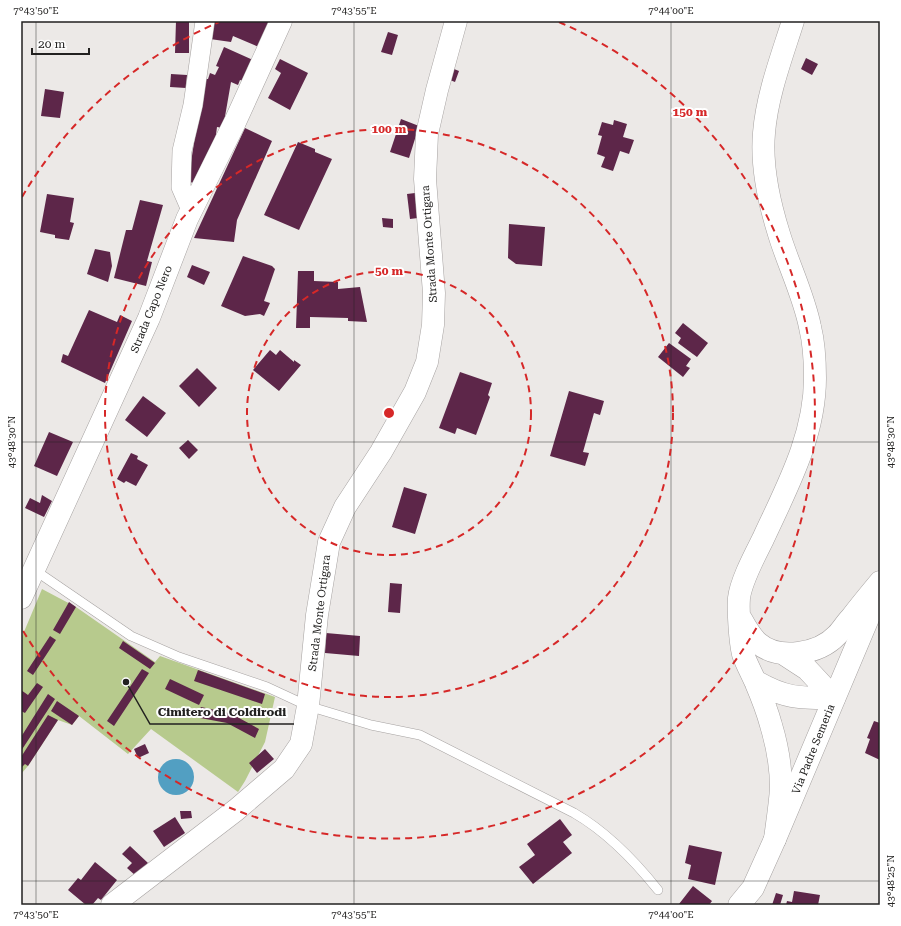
<svg xmlns="http://www.w3.org/2000/svg" width="901" height="926" viewBox="0 0 901 926" font-family="'Roboto Serif',serif">
<style>
.green{fill:#b7ca8d}
.water{fill:#529fc2}
.building{fill:#5d2649}
.lines{fill:none;stroke-linecap:round;stroke-linejoin:round}
.lane-casing{stroke:#a6a2a1;stroke-width:10}
.street-casing{stroke:#a6a2a1;stroke-width:20}
.secondary-casing{stroke:#a6a2a1;stroke-width:23}
.highway-casing{stroke:#a6a2a1;stroke-width:23}
.lane{stroke:#fff;stroke-width:9}
.street{stroke:#fff;stroke-width:19}
.secondary{stroke:#fff;stroke-width:22}
.highway{stroke:#fff;stroke-width:22}
.ticks{fill:none;stroke:#222120;stroke-width:1;stroke-opacity:0.45}
.ring{fill:none;stroke:#d62828;stroke-width:2;stroke-dasharray:7 5}
.labels{text-anchor:middle;stroke-width:4;stroke-linejoin:round;paint-order:stroke}
.street-label{font-size:11px;fill:#222120;stroke:#fff}
.centre{fill:#d62828;stroke:#fff;stroke-width:2}
.ring-label{font-size:12px;text-anchor:middle;font-weight:bold;fill:#d62828;stroke:#fff;stroke-width:4;stroke-linejoin:round;paint-order:stroke}
.leader{fill:none;stroke:#222120;stroke-width:1.5}
.callout-dot{fill:#222120;stroke:#fff;stroke-width:1.5}
.callout-label{font-size:12px;text-anchor:middle;font-weight:bold;fill:#222120;stroke:#fff;stroke-width:4;stroke-linejoin:round;paint-order:stroke}
.neatline{fill:none;stroke:#222120;stroke-width:1.5}
.ticks-label{font-size:10px;text-anchor:middle;fill:#222120}
</style>
<rect width="100%" height="100%" fill="#ece9e7"/>
<path class="green" d="M42,589l34,18 79,55 5,-6 115,41 -10,45 -20,39 -7,11 -87,-63 -23,25 -49,-38 -7,9 -14,-5 -30,46 -7,8v-135z"/>
<path class="water" d="M158 777a18 18 0 1 1 36 0a18 18 0 1 1-36 0Z"/>
<path class="building" d="M176,21h13v32h-14z
M212,21h59l-12,26 -26,-11 -2,6 -21,-3z
M388,32l10,3 -6,20 -11,-3z
M224,47l29,13 -9,21 -4,-1 -2,5 -7,-3 -8,46 -6,-1 -2,15 -14,31 -3,-1 -2,11 -8,-1 11,-72 6,-31h3l2,-6 5,2 4,-8 -3,-1z
M806,58l12,6 -6,11 -11,-6z
M280,59l28,14 -18,37 -22,-12 13,-25 -6,-4z
M454,69l5,2 -4,11 -5,-2z
M171,74l16,1 -1,13 -16,-1z
M45,89l19,3 -4,26 -19,-2z
M401,119l18,7 -10,32 -19,-6z
M614,120l13,4 -4,13 11,3 -5,14 -9,-3 -7,20 -12,-4 4,-10 -8,-3 5,-18 -4,-1 4,-13 11,3z
M245,128l27,13 -35,79 -3,22 -40,-4z
M298,142l17,7v3l17,7 -33,71 -35,-15z
M415,193l3,25 -8,1 -3,-25z
M47,194l27,4 -4,24 4,1 -5,17 -14,-2v-3l-15,-3z
M140,200l23,5 -16,56 5,1 -6,24 -32,-8 12,-48h6z
M382,218l11,1v9l-10,-1z
M509,224l36,3 -3,39 -26,-2 -8,-6z
M95,249l15,3 2,14 -4,16 -21,-8z
M243,256l29,10 3,3 -11,32 6,2 -6,13 -4,-2 -15,2 -24,-10z
M192,265l18,7 -6,13 -17,-8z
M298,271h16v10l24,1v7l22,-2 7,35 -19,-1v-3l-38,-1v11h-14z
M89,310l28,12 3,-7 12,6 -27,62 -44,-21 2,-8 5,2z
M683,323l25,20 -11,14 -19,-14 3,-5 -6,-5z
M669,343l22,16 -5,7 4,2 -7,9 -25,-20z
M270,350l6,5 4,-5 14,12v-2l7,5 -22,26 -26,-21z
M197,368l20,20 -18,19 -20,-21z
M460,372l32,11 -4,12 2,2 -14,38 -19,-7 -2,6 -16,-6z
M569,391l35,10 -4,14 -6,-2 -11,39 6,1 -4,13 -35,-10z
M143,396l23,17 -19,24 -22,-17z
M49,432l24,10 -16,34 -23,-10z
M188,440l10,10 -9,9 -10,-11z
M131,453l7,3 -1,3 11,6 -12,21 -10,-5 -2,2 -7,-4z
M404,487l23,7 -12,40 -23,-7z
M42,495l10,6 -8,16 -19,-9 5,-10 10,5z
M390,583l12,1 -2,29 -12,-1z
M69,602l7,5 -16,27 -7,-4z
M326,633l34,3 -1,20 -34,-3z
M50,636l6,4 -23,35 -6,-4z
M123,641l32,22 -5,6 -31,-21z
M142,669l7,4 -35,53 -7,-5z
M198,670l67,24 -3,10 -68,-23z
M170,679l34,16 -5,10 -34,-16z
M37,683l6,4 -18,26 -4,-2v-21l7,5z
M48,694l7,5 -34,52v-14z
M57,701l22,15 -7,9 -21,-14z
M201,707l29,6 29,16 -4,9 -28,-15 -32,-6z
M48,715l10,5 -30,46 -3,-2 -4,4v-11z
M874,721l6,2v37l-15,-7 5,-14 -3,-1z
M145,744l4,9 -11,5 -4,-9z
M265,749l9,10 -17,14 -8,-10z
M180,811h11l1,7 -11,1z
M175,817l10,16 -21,14 -11,-16z
M560,819l12,16 -9,7 9,11 -39,31 -14,-17 16,-12 -8,-11z
M689,845l33,7 -7,33 -27,-6 3,-14 -6,-2z
M130,846l18,17 -12,13 -9,-8 5,-5 -10,-9z
M95,862l22,18 -16,20 -3,-2 -6,7h-6l-18,-15 10,-12 3,2z
M693,886l19,15 -3,4h-28l-2,-1z
M794,891l26,4 -2,10h-32l1,-4 5,1z
M776,893l7,2 -3,10h-8z"/>
<g class="lines">
<defs>
<path id="lane" d="M33,569l98,67 48,21 88,30 41,19 63,19 49,10 154,78c33,19 60,47 84,77"/>
<path id="street" d="M191,210l-10,-23 1,-36 11,-46 12,-84"/>
<path id="secondary" d="M21,598l128,-280 38,-99 48,-97 46,-101
M112,905l124,-95 48,-41 17,-25 7,-38 9,-91 12,-73 16,-35 36,-55 34,-60 12,-30 6,-37 1,-32 -9,-114 2,-45 10,-44 19,-69
M739,905l14,-17 22,-49 105,-249"/>
<path id="highway" d="M740,617c5,9 10,19 18,26 21,18 61,11 79,-8 5,-5 9,-12 14,-17 9,-12 19,-24 29,-36
M784,654l23,15 27,29
M755,681c31,18 45,17 79,17
M775,839c2,-16 5,-34 6,-51 0,-21 -4,-43 -10,-63 -4,-15 -10,-30 -16,-44 -4,-9 -9,-18 -12,-27 -3,-13 -5,-42 -4,-56 2,-17 16,-43 24,-59 24,-52 52,-103 52,-161 0,-17 -1,-35 -5,-51 -6,-31 -22,-63 -31,-93 -10,-32 -18,-68 -15,-101 3,-38 18,-77 29,-112"/>
</defs>
<use href="#lane" class="lane-casing"/>
<use href="#street" class="street-casing"/>
<use href="#secondary" class="secondary-casing"/>
<use href="#highway" class="highway-casing"/>
<use href="#lane" class="lane"/>
<use href="#street" class="street"/>
<use href="#secondary" class="secondary"/>
<use href="#highway" class="highway"/>
</g>
<path class="ticks" d="M36,21v884M354,21v884M671,21v884M21,442h859M21,881h859"/>
<g class="ring">
<circle cx="389" cy="413" r="142"/>
<circle cx="389" cy="413" r="284"/>
<path d="M22 197A426 426 0 0 1 219 22M559 22A426 426 0 1 1 22 629"/>
</g>
<g class="labels">
<g class="street-label">
<text transform="translate(429 244) rotate(-94)" y="4">Strada Monte Ortigara</text>
<text transform="translate(151 309) rotate(-68)" y="4">Strada Capo Nero</text>
<text transform="translate(319 613) rotate(-83)" y="4">Strada Monte Ortigara</text>
<text transform="translate(813 749) rotate(-68)" y="4">Via Padre Semeria</text>
</g>
</g>
<circle cx="389" cy="413" r="6" class="centre"/>
<g class="ring-label">
<text x="690" y="116">150 m</text>
<text x="389" y="133">100 m</text>
<text x="389" y="275">50 m</text>
</g>
<path class="leader" d="M126 682L150 724H294"/>
<circle class="callout-dot" cx="126" cy="682" r="4"/>
<g class="callout-label">
<text x="222" y="716">Cimitero di Coldirodi</text>
</g>
<rect width="901" height="926" fill="none" stroke="#ffffff" stroke-width="44"/>
<path d="M32 48v6h57v-6" fill="none" stroke="#222120" stroke-width="2"/>
<text x="38" y="48" font-size="12" fill="#222120" stroke="#ffffff" stroke-width="3" paint-order="stroke">20 m</text>
<rect x="22" y="22" width="857" height="882" class="neatline"/>
<g class="ticks-label">
<text x="36" y="14">7°43'50"E</text>
<text x="354" y="14">7°43'55"E</text>
<text x="671" y="14">7°44'00"E</text>
<text transform="translate(11 442) rotate(-90)" y="4">43°48'30"N</text>
<text transform="translate(890 442) rotate(-90)" y="4">43°48'30"N</text>
<text transform="translate(890 881) rotate(-90)" y="4">43°48'25"N</text>
<text x="36" y="918">7°43'50"E</text>
<text x="354" y="918">7°43'55"E</text>
<text x="671" y="918">7°44'00"E</text>
</g>
</svg>
